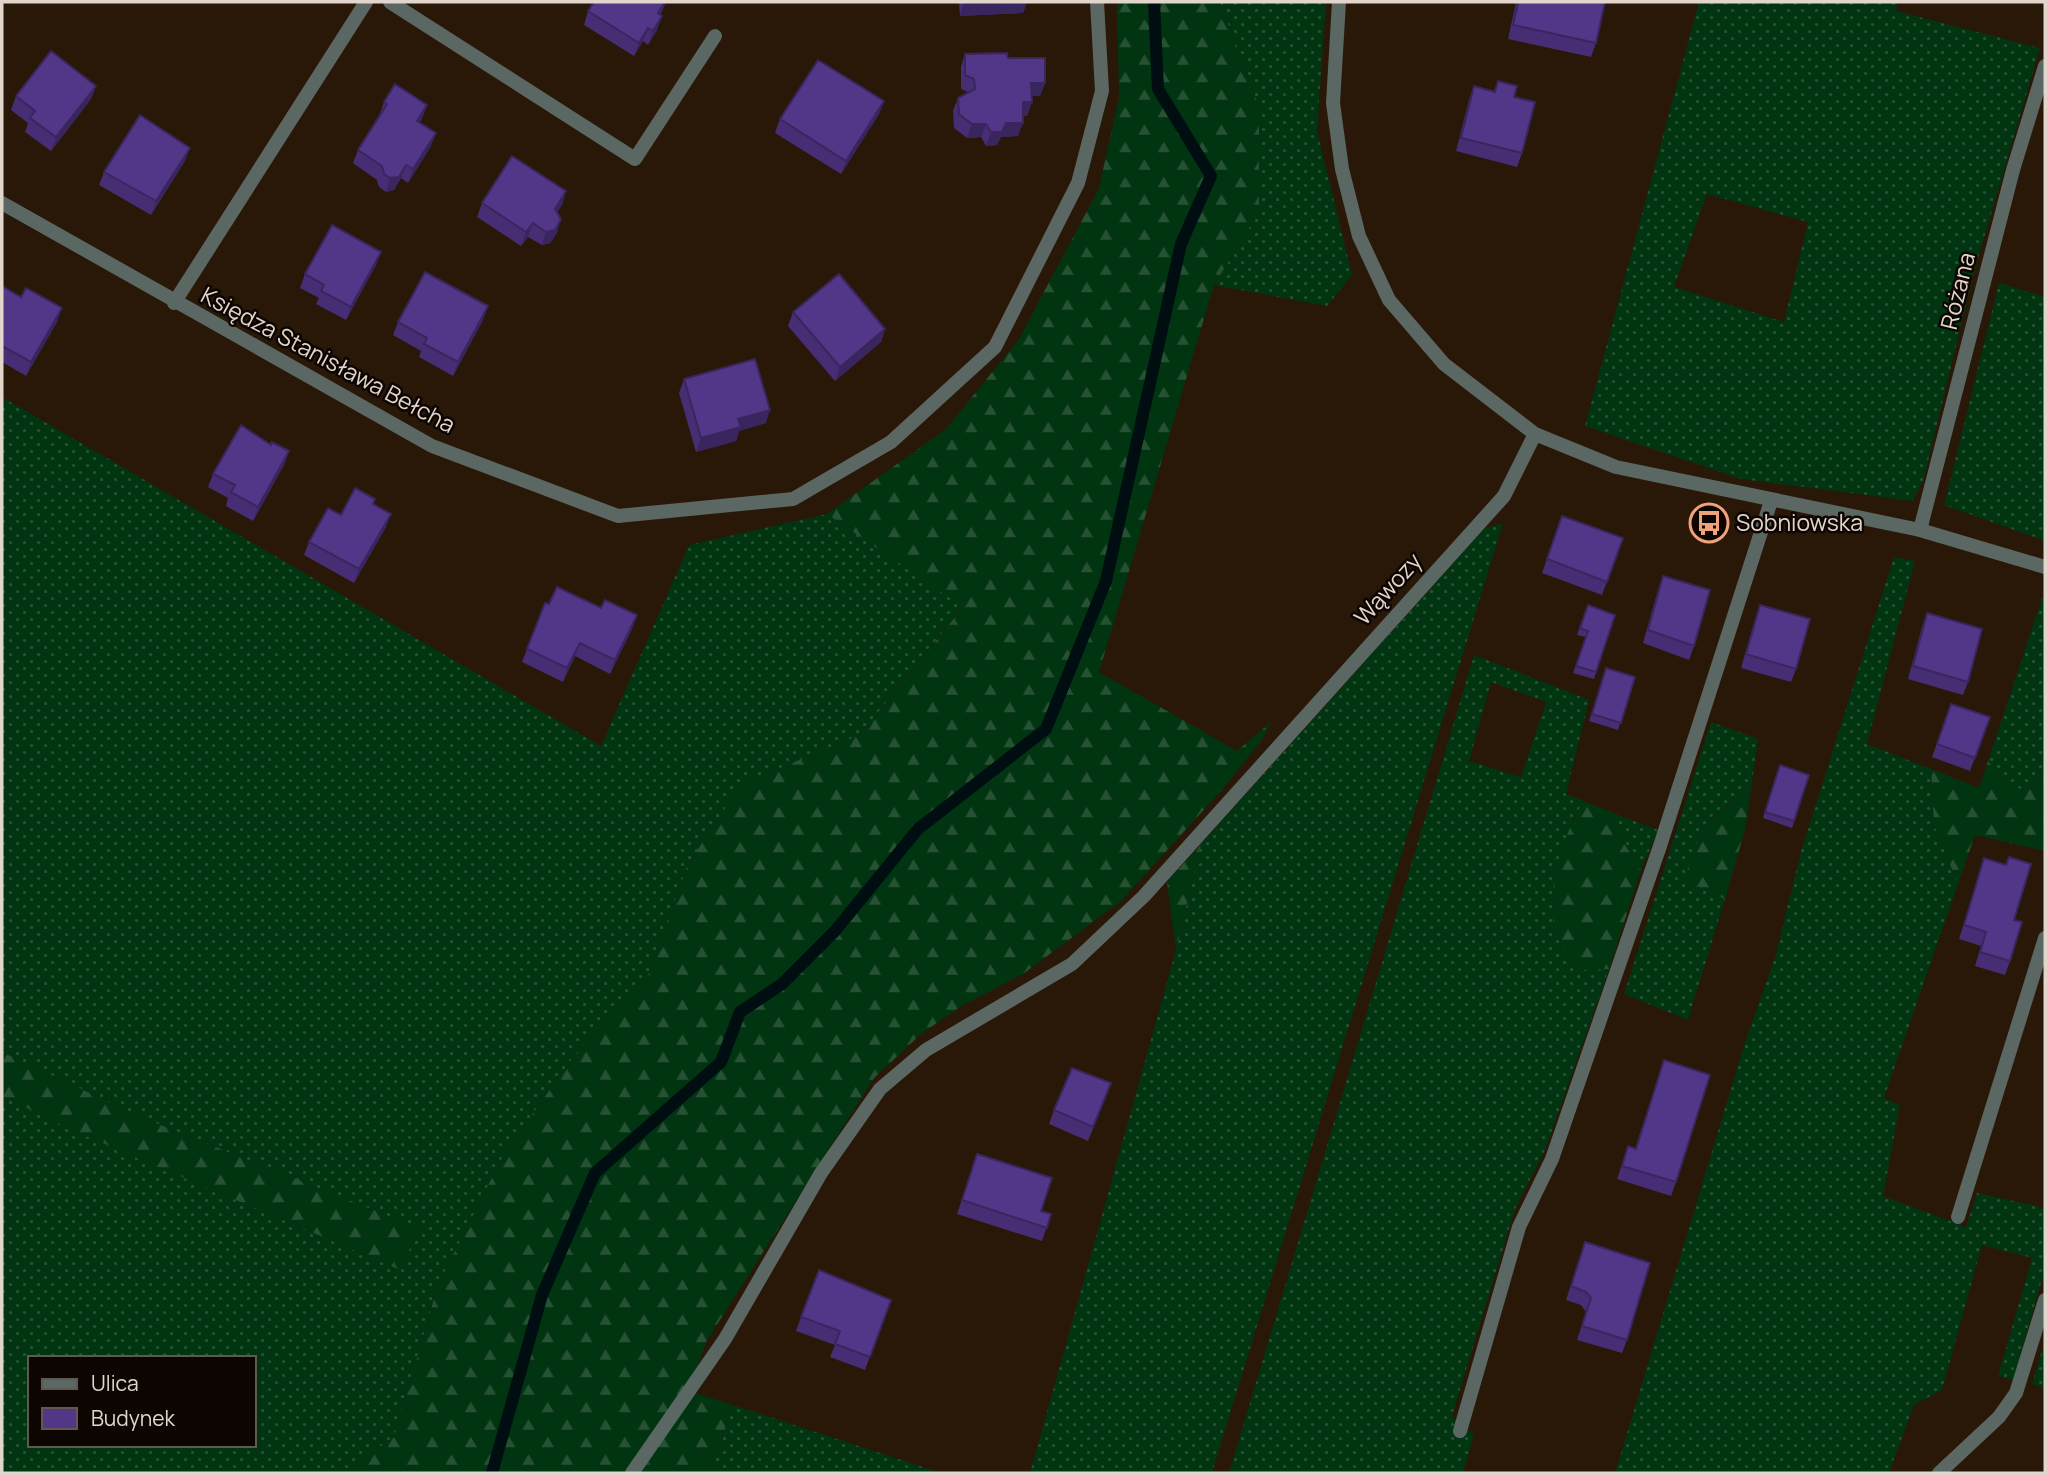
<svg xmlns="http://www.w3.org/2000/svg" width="2047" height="1475" viewBox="0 0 2047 1475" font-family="Manrope,sans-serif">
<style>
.grass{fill:url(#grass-dots);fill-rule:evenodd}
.forest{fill:url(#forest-firs)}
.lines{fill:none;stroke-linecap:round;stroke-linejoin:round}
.stream{stroke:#000e12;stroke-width:12}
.service{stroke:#5a6763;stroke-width:14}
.minor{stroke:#5a6763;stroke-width:14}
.tertiary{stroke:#5a6763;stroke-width:14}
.wall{fill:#472e74}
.shaded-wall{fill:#39265e}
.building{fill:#523687;stroke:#39265e;stroke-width:2}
.labels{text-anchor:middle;stroke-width:5;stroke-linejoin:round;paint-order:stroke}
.street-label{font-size:23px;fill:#e2d5cb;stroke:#0c0502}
.poi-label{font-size:23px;fill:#e2d5cb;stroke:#0c0502;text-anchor:start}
</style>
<defs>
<pattern id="grass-dots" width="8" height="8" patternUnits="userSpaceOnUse" patternTransform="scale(1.75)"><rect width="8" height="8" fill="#013511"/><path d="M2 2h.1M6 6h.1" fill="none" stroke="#265132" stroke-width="1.8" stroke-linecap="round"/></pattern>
<pattern id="forest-firs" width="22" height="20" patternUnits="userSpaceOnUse" patternTransform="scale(1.75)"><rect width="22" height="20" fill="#013511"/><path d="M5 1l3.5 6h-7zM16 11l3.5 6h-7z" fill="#265132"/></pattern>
</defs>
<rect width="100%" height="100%" fill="#291708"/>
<path class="grass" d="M1220,2h106l-9,129 35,144 -25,31 -113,-21 45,-73v-105z
M1699,2h199l-2,9 144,37 -66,224 -50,206 -11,23 -172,-22 -156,-53zM1707,194l101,28 -24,100 -110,-35z
M1999,283l46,14v244l-101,-36z
M2,397l599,349 88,-201 138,-31 136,92 -103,129 -119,50 -53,79 -39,109 -78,87 -67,94 -66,131 -44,152 -51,36h-341v-377l70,34 326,139 23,-39 -278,-112 -141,-66zM30,1358h224v87h-224z
M1503,523l-291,950h-182l146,-523 25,-106 284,-316z
M1894,557l21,4 -48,183 64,25 3,56 24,59 -74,214 16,7 -17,91 83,31 11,-34 68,15v61l-32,111 -15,-4 34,-118 -50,-13 -40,145 -28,15 -25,68h-274l130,-431 30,-84 26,-107z
M2042,598l3,1v175l-22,16 -17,-7 -18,-22z
M1474,655l115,45 -23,94 18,7 -11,18 -21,93 17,51 15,7 25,-1 -64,181 -30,59 -63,207 22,19 -11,38h-234zM1491,682l55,20 -25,75 -52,-16z
M1711,722l47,17 -7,51 -39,26 -28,64 41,19 -37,121 -64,-26z
M1616,814l42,16 -17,40 -18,-28z
M2045,1341v47l-13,-4z
M733,1405l208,68h-231z"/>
<path class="forest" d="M1117,2h103l39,105v105l-45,73 -115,387 138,79 35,-30 -11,20 -41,51 -99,109 -98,73 -63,33 -39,27 -47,44 -168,264 -17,49 44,14 -23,68h-367l51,-36 44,-152 66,-131 67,-94 78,-87 39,-109 53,-80 119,-49 103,-128 -136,-93 119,-85 73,-90 80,-151 20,-91z
M1988,761l18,22 17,7 22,-16v77l-70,-16 -17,49 -24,-59 -3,-56 48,19z
M1751,790l-6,40 -20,69 -41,-19 13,-38 16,-26z
M1584,801l32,13 7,28 18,28 -32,99 -25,1 -15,-7c-5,-16 -17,-36 -17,-52 -1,-38 13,-79 32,-110z
M1201,844l-25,106 -9,-68z
M2,1052l141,66 278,111 -23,40 -326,-139 -70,-34z"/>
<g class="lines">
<path class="stream" d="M492,1473l50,-178 53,-122 126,-111 19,-50 42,-28 53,-53 83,-102 128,-100 60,-148 75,-337 30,-68 -53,-87 -4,-87"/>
<path class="service" d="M390,2l245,157 80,-123
M174,303l192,-301
M1958,1217l87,-279
M1460,1431l59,-204 33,-68 108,-313 111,-345
M1939,1473l60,-56 17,-24 29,-93"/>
<path class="minor" d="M2,203l430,243 186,70 175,-17 98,-57 104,-95 83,-164 24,-92 -5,-89
M1920,530l93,-360 32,-104
M632,1473l93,-134 96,-166 59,-84 46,-39 146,-86 72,-68 360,-400 31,-62"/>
<path class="tertiary" d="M1339,2l-6,101 9,66 17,67 30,64 55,64 91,70 81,33 304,63 125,37"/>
</g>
<path class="wall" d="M593,2h73l-6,13 -3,15 -9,15 -5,-4 -9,15 -50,-31 4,-14 6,-8z
M959,2h68l-4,11 -63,3z
M1516,2h89l-9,41 -5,14 -83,-18z
M965,54l43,4 37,25 -5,13h-9l1,6 -5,14h-4l-5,20 -17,1 -4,8 -11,1 -5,-9 -14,1 -13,-10 -1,-17 5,-13 10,-6 -7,-3v-22z
M1498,81l16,16 8,56 -5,14 -61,-16 13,-51 5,-14 20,5z
M96,86l-5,13 -40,52 -26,-19 3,-9 -17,-13 5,-14z
M884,101l-5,13 -38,60 -66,-41 5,-14z
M384,102l43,3 -8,18 12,23 -23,37 -7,-5 -7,12 -8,2 -7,-5 -2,-7 -24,-17 5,-13 21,-34z
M185,161l-34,54 -52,-30 5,-13z
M566,191l-4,14 -5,7v21l-7,10 -8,2 -14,-8 -7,9 -44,-29 5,-14z
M376,265l-30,55 -30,-16 3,-6 -19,-10 5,-14z
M2,286l55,36 -31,54 -24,-14z
M793,312l92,17 -4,13 -46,39 -47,-55z
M483,320l-30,56 -34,-19 2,-6 -28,-16 5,-13z
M684,379l82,44 -27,8 -3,10 -40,11 -17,-59z
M271,445l18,6 -5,14 -31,56 -27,-15 2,-8 -20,-11 5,-13z
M373,505l13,22 -32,56 -50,-28 5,-13 32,-27z
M1562,516l61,22 -21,57 -60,-22z
M1663,576l31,70 -5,14 -46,-17 15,-53z
M549,604l52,4 36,7 -5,14 -22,45 -35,-18 -12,26 -41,-20 5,-13z
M1588,605l27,10 -21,64 -21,-6 13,-36 -9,-2z
M1760,605l36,64 -5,13 -50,-14 14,-49z
M1927,613l41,69 -5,13 -55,-16 14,-52z
M1606,668l29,9 -17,53 -29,-9z
M1951,704l39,13 -20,54 -38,-14z
M1780,765l29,10 -17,53 -29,-10z
M1984,858l30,62 -4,41 -5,14 -30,-9 6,-20 -22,-7z
M1664,1060l12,122 -5,14 -54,-17 11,-33 7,3z
M1111,1083l-23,58 -39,-17 5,-14z
M977,1154l64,57 10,3 -9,27 -85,-27z
M1585,1242l42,98 -5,13 -45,-13 9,-28 -5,-7 -15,-5z
M891,1300l-26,70 -35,-13 5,-12 -39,-14 5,-14z"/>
<path class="shaded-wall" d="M665,2h1l-3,8 -10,17 5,-14z
M964,2h63l-4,11 -63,3z
M662,16l-5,14 -9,15 5,-14z
M648,28l-5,13 -9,15 5,-13z
M1031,83h14l-5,13h-14z
M96,86l-5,13 -40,52 5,-14z
M884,101l-5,13 -38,60 5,-13z
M1023,102h9l-5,14h-9z
M427,105l-5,14 -10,15 5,-13z
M1006,123h17l-5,13 -17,1 -4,8 -11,1 5,-14z
M972,124h14l-5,13 -14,1z
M436,133l-5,13 -23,37 5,-14z
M190,148l-5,13 -34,54 5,-14z
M406,165l-5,13 -7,12 -8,2 4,-14z
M566,191l-4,14 -12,18 5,-14z
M561,219l-4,14 -7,10 -8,2 4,-13z
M533,223l-5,14 -7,9 5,-14z
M381,252l-5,13 -30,55 5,-13z
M488,306l-5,14 -30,56 5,-14z
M62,308l-5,14 -31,54 5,-14z
M885,329l-4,13 -46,39 5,-14z
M770,410l-4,13 -27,8 -3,10 -40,11 5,-14 37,-19z
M289,451l-5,14 -31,56 5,-14z
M391,514l-5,13 -32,56 5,-14z
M637,615l-5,14 -22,45 5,-14z
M580,643l-5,13 -12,26 4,-14z"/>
<path class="building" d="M594,2h71l-7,11 4,3 -9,15 -5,-3 -9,15 -51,-32z
M1518,2h87l-9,41 -83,-18z
M51,51l45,35 -40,51 -26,-19 5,-7 -19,-15z
M1007,53l1,5h37v25h-14l1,19h-9v21h-17l-4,9h-11l-5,-8h-14l-13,-10 -1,-16 17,-9 -1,-10 -9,-4v-21z
M818,60l66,41 -38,60 -66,-42z
M1498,81l19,5 -3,11 21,5 -13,51 -61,-15 13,-52 21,6z
M395,84l32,21 -10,16 19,12 -23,36 -7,-4 -7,12 -9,1 -6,-4 -2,-8 -24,-16 29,-46 -3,-2z
M140,115l50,33 -34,53 -52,-29z
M512,156l54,35 -11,18 6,10 -6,11 -9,2 -13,-9 -7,9 -44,-29z
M332,225l49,27 -30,55 -30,-16 3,-6 -19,-11z
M425,272l63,34 -30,56 -34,-18 3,-6 -29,-16z
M839,274l46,55 -45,38 -47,-55z
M2,286l19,11 5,-9 36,20 -31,54 -29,-16z
M755,359l15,51 -32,9 3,8 -40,11 -17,-59z
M241,425l30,20 1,-3 17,9 -31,56 -27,-15 4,-7 -22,-11z
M355,488l20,11 -2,5 18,10 -32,55 -50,-27 19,-34 13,7z
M1562,516l61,22 -16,44 -60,-23z
M1663,576l47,14 -16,56 -46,-16z
M557,587l44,21 4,-8 32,15 -22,45 -35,-17 -13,25 -40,-19 18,-46 4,1z
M1588,605l27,10 -19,57 -20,-6 12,-35 -8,-3z
M1760,605l50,14 -14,50 -50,-15z
M1927,613l55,16 -14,53 -55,-16z
M1606,668l29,9 -14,46 -29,-9z
M1951,704l39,13 -15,41 -38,-14z
M1780,765l29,10 -15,46 -29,-9z
M2009,857l22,7 -17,56 8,2 -12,39 -30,-9 6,-20 -22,-7 20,-67 22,7z
M1664,1060l46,15 -34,107 -54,-16 6,-20 8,3z
M1072,1068l39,15 -18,44 -39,-17z
M977,1154l75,24 -11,33 10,3 -4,14 -85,-28z
M1585,1242l65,21 -23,77 -45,-14 9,-28 -5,-6 -15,-6z
M819,1270l72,30 -21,57 -35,-13 5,-13 -39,-14z"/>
<defs>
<symbol id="bus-ring" viewBox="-11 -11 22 22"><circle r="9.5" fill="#0c0502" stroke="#f0a27a" stroke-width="1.5"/><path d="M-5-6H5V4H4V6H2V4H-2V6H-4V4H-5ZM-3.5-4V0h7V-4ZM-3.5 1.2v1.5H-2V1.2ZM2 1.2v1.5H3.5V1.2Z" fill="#f0a27a"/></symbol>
</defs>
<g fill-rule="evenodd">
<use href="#bus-ring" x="1687" y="501" width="44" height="44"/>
</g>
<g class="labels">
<g class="street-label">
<text transform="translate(1958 291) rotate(-76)" y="8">Różana</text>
<text transform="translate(328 360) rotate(28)" y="8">Księdza Stanisława Bełcha</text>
<text transform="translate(1388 589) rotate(-48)" y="8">Wąwozy</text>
</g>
<g class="poi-label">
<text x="1736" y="531">Sobniowska</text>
</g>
</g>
<rect width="2047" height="1475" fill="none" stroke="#e2d5cb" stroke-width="7"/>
<rect x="28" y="1356" width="228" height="91" fill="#0c0502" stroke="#625852" stroke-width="2"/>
<rect x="42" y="1379" width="35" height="10" fill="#5a6763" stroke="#625852" stroke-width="2"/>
<text x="91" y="1391" font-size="21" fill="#e2d5cb">Ulica</text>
<rect x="42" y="1408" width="35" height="21" fill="#523687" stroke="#625852" stroke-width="2"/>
<text x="91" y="1426" font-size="21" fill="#e2d5cb">Budynek</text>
</svg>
